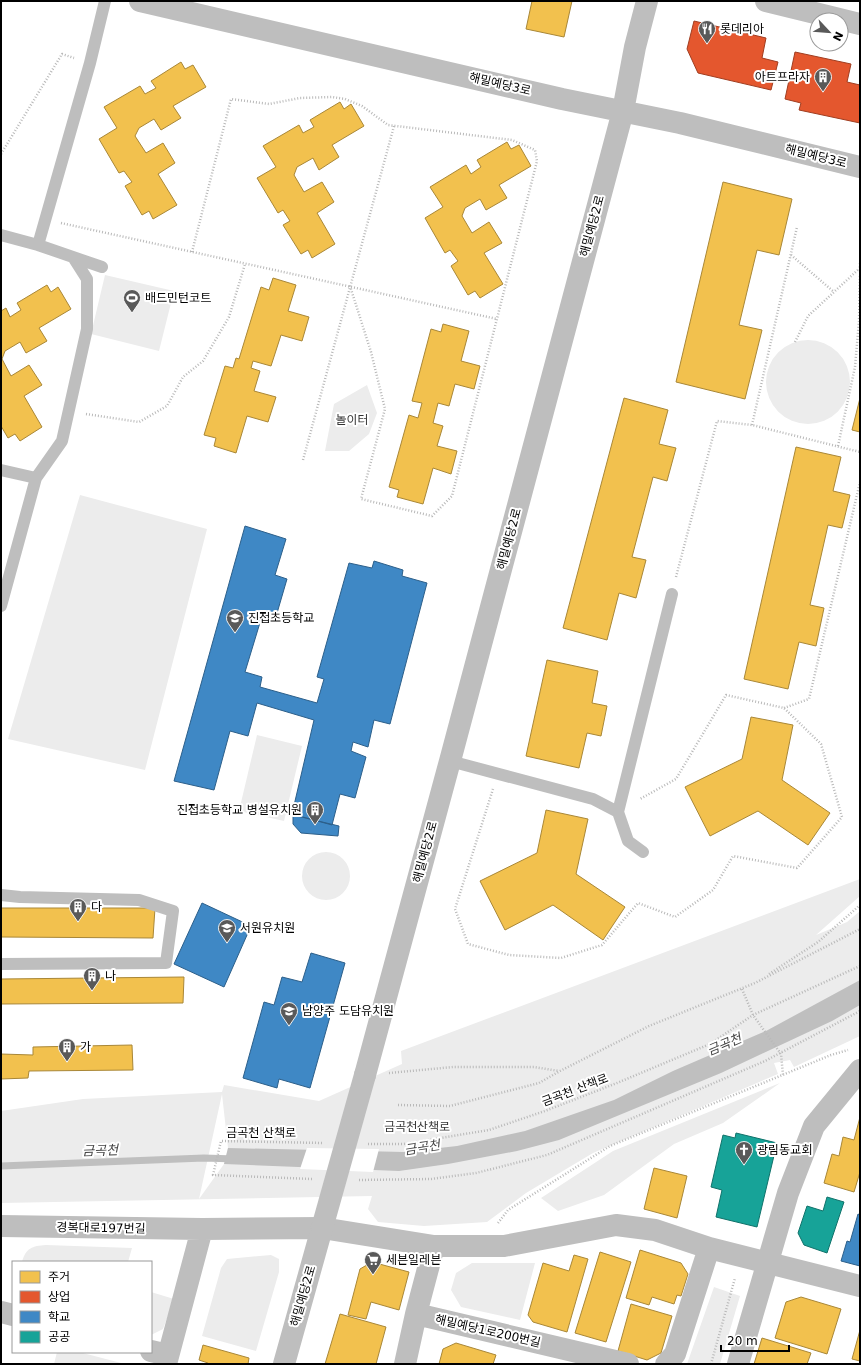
<svg xmlns="http://www.w3.org/2000/svg" width="861" height="1365" viewBox="0 0 861 1365" font-family="'DejaVu Sans','Noto Sans KR',sans-serif">
<style>
.green{fill:#ececec;fill-rule:evenodd}
.water{fill:#bfbfbf}
.pier{fill:#fff}
.homes{fill:#f2c14e;stroke:#a98737}
.shops{fill:#e4572e;stroke:#a03d20}
.schools{fill:#3f88c5;stroke:#2c5f8a}
.public{fill:#17a398;stroke:#10726a}
.lines{fill:none;stroke-linecap:round;stroke-linejoin:round}
.stream{stroke:#bfbfbf;stroke-width:7}
.path{stroke:#b9b9b9;stroke-width:2.5;stroke-dasharray:1 2;stroke-linecap:butt}
.service{stroke:#bebebe;stroke-width:12}
.minor{stroke:#bebebe;stroke-width:22}
.tertiary{stroke:#bebebe;stroke-width:22}
.tertiary-bridge{stroke:#bebebe;stroke-width:22}
.labels{text-anchor:middle;stroke-width:4;stroke-linejoin:round;paint-order:stroke}
.poi-label{font-size:12px;fill:#000;stroke:#fff;text-anchor:start}
.street-label{font-size:12px;fill:#000;stroke:#fff}
.park-label{font-size:12px;fill:#333;stroke:#fff}
.water-label{font-size:13px;font-style:italic;fill:#444;stroke:#fff}
</style>
<rect width="100%" height="100%" fill="#fff"/>
<path class="green" d="M105,275l69,16 -15,60 -68,-17z
M766 382a42 42 0 1 1 84 0a42 42 0 1 1-84 0Z
M367,385l10,28 -8,21 -20,17h-24l9,-47z
M80,495l127,34 -62,241 -137,-31z
M257,735l45,11 -18,75 -45,-10z
M302 876a24 24 0 1 1 48 0a24 24 0 1 1-48 0Z
M860,879v17l-44,39 31,-13 13,-11v125l-66,31 -4,-7 -16,3 4,11 -185,79 -67,40 -39,29 -63,4 -46,-4 -10,-13 4,-13 -371,7v-92l82,-12 139,-7 2,-7 95,16 83,-37 -1,-13zM222,1094l6,54 -4,16 -25,35z
M780,1083l-57,40 -49,21 -70,51 -46,16 -17,-13 72,-47z
M46,1245l86,3 -4,14h-106c4,-14 10,-16 24,-17z
M271,1255l8,4v13l-23,79 -54,-15 19,-68 6,-9z
M472,1263h63l-15,57 -59,-13 -10,-17 5,-17z
M714,1287l26,9 -20,68h-33z
M151,1292l23,7 -11,30 -12,6z
M57,1352h22l46,12h-71z"/>
<path class="water" d="M860,980v25l-28,16 -111,52 -162,67 -42,11 -69,13 -49,7 -175,-7 4,-16 176,4 53,-6 68,-15 89,-31 59,-29 93,-40z"/>
<path class="pier" d="M307,1148l72,1 -6,23 -73,-3z"/>
<path class="homes" d="M532,1h40l-8,36 -38,-8z
M181,62l4,7 8,-4 13,22 -33,19 8,12 -20,12 -7,-11 -15,9 -4,8 11,17 17,-10 12,20 -17,11 19,31 -24,14 -4,-8 -7,4 -17,-29 7,-4 -8,-11 -5,2 -20,-34 18,-11 -13,-21 36,-21 5,8 11,-6 -5,-7z
M340,102l4,7 7,-5 13,22 -32,19 7,12 -20,13 -6,-12 -16,9 -3,8 10,17 18,-10 12,20 -17,11 18,31 -23,14 -4,-8 -7,4 -18,-29 7,-4 -7,-11 -5,3 -21,-35 19,-11 -13,-21 36,-21 4,8 11,-6 -4,-7z
M507,142l4,7 8,-4 12,21 -32,19 8,13 -21,12 -6,-11 -15,9 -3,8 10,17 17,-11 13,21 -18,10 19,31 -23,14 -5,-7 -7,4 -17,-29 7,-5 -8,-11 -5,3 -20,-35 18,-11 -13,-20 36,-22 5,9 10,-7 -4,-7z
M723,182l69,17 -13,56 -22,-5 -18,75 23,5 -17,69 -69,-17z
M273,278l23,7 -8,26 21,6 -7,24 -21,-6 -10,31 -18,-5 -2,7 9,3 -6,20 22,6 -8,25 -21,-6 -11,37 -22,-7 2,-8 -12,-3 21,-69 8,2 3,-10 3,1 22,-72 8,3z
M47,285l4,7 7,-5 13,22 -32,19 8,13 -21,12 -6,-11 -15,9 -3,8 9,17 18,-11 13,20 -18,11 18,31 -22,14 -5,-7 -7,4 -7,-12v-115l5,-3 4,9 11,-7 -4,-7z
M443,324l26,7 -8,30 19,5 -6,23 -19,-5 -6,22 -11,-3 -5,20 10,3 -6,20 20,5 -6,23 -18,-6 -10,36 -26,-7 2,-7 -10,-3 20,-72 9,3 4,-15 -10,-2 19,-72 10,3z
M624,398l44,12 -9,34 17,4 -9,33 -14,-4 -21,80 14,3 -10,38 -17,-5 -12,47 -44,-12z
M860,398v34l-8,-2z
M796,447l45,10 -8,34 17,4 -8,33 -14,-3 -18,80 14,3 -8,38 -17,-4 -11,47 -44,-10z
M547,660l51,11 -6,32 15,3 -6,30 -14,-3 -8,35 -53,-12z
M751,717l42,8 -11,55 48,33 -22,32 -50,-34 -48,25 -25,-49 57,-28z
M546,810l42,9 -12,55 49,33 -22,33 -50,-35 -48,25 -25,-49 57,-28z
M1,908h154l-2,30 -152,-1z
M184,977l-1,26 -182,1v-25z
M132,1045l1,25 -104,1 -1,7 -27,1v-25l32,1v-8z
M860,1117v55l-6,20 -30,-9 8,-29 7,2 4,-19 11,3z
M654,1168l33,8 -10,42 -33,-9z
M640,1250l41,13 7,11 -7,22 -4,-1 -3,9 -22,-7 -3,8 -23,-7z
M600,1252l31,10 -25,80 -31,-9z
M574,1255l14,4 -21,73 -34,-10 -5,-7 15,-52 26,8z
M372,1262l37,10 -10,38 -28,-8 -5,17 -18,-4 12,-46z
M801,1297l40,12 -14,45 -52,-16 11,-36z
M631,1304l41,12 -11,37 -14,7 -29,-9z
M340,1314l46,13 -10,37h-51z
M860,1330v31l-8,-2z
M762,1338l49,15 -4,11h-53z
M456,1343l40,12 -3,9h-54l4,-15z
M203,1345l46,13 -1,6h-41l1,-1 -9,-3z"/>
<path class="shops" d="M694,21l72,17 -4,20 16,4 -7,28 -73,-17 -11,-24z
M795,52l56,12 -4,18 13,3v38l-61,-13 2,-7 -16,-4z"/>
<path class="schools" d="M245,526l41,13 -11,36 12,4 -12,41 -13,-4 -17,56 17,5 -2,10 57,16 7,-24 -7,-2 32,-114 23,5 2,-7 29,9 -1,6 25,7 -37,141 -16,-4 -6,27 -15,-5 -2,9 15,6 -11,41 -15,-4 -8,31 -40,-11 22,-94 -57,-17 -9,33 -18,-5 -16,59 -40,-9z
M293,815l46,11 -1,10 -37,-3 -8,-9z
M202,903l49,23 -27,61 -50,-23z
M311,953l34,10 -35,125 -31,-9 -2,9 -34,-10 21,-76 10,3 8,-28 20,5z
M858,1214l2,1v51l-19,-5 6,-20 3,1z"/>
<path class="public" d="M736,1133l41,10 -20,84 -41,-10 6,-27 -11,-3 12,-52 12,3z
M827,1197l17,5 -17,51 -23,-8 -6,-12 9,-27 16,5z"/>
<g class="lines">
<path class="stream" d="M1,1166l203,-8 31,1"/>
<path class="path" d="M1,154l61,-100 12,4
M61,223l436,96
M192,252l39,-153 38,5 31,-6 32,-1 13,2 17,7 26,19 124,15 23,10 2,11 -85,335 -20,20 -71,-17 24,-90 -14,-57 -21,-66
M791,255l43,37
M860,263v9
M795,342l13,-26 52,-48
M86,414l53,8 28,-16 16,-29 20,-16 26,-44 16,-53
M752,425l45,-198
M838,446l17,-79 4,-46 1,-46
M303,460l91,-334
M676,577l41,-156 35,4 108,27
M784,708l25,-9 51,-217
M493,789l-38,120 13,35 41,11 52,3 41,-13 36,-42 37,14 38,-27 20,-34 64,12 45,-51 -21,-73 -37,-36 -58,-13 -50,84 -36,20
M769,974l49,-32 42,-37
M742,989l11,26 28,39 2,21
M389,1073l64,-6h81l25,4
M398,1105l52,1 89,-23 21,-12 89,-45 106,-43 105,-54
M368,1144h36l85,-14 56,-19 72,-28 93,-39 43,-29 107,-49
M312,1179l-99,-4 8,-34 102,2
M359,1180l72,-1 45,-6 71,-18 218,-94 95,-50
M498,1223l10,-13 102,-64 221,-91 17,-5
M711,1364l24,-86"/>
<path class="service" d="M1,235l37,10 52,-182 15,-62
M38,245l64,22
M1,470l35,8
M1,606l35,-128 26,-37 25,-112v-50l-14,-22
M450,761l143,38 25,13 10,29 15,11
M618,812l54,-218
M1,895l19,2 119,3 34,11 -7,52 -165,1"/>
<path class="minor" d="M766,1l94,23
M1,1226l201,3 120,-1 112,18h70l112,-21 39,5 54,18 151,38
M434,1246l-18,68 212,50
M1,1312l12,3
M151,1351l17,4
M166,1364l36,-135
M405,1364l11,-50
M666,1364l9,-10 34,-106
M738,1364l50,-171 26,-67 46,-56"/>
<path class="tertiary" d="M140,1l422,98 118,24 180,44
M365,1075l85,-314 173,-650 12,-64 12,-46
M284,1364l38,-136"/>
<path class="tertiary-bridge" d="M322,1228l43,-153"/>
</g>
<defs>
<symbol id="restaurant-pin" viewBox="-11 -11 22 30"><path d="M0 17L-7.5 6A9.5 9.5 0 1 1 7.5 6Z" fill="#595959" stroke="#fff"/><path d="M-5-6h1v4h1v-4h1v4h1v-4h1v5L-1.5 .5V6h-2V.5L-5-1ZM5-6V6H3V1.5H1.5Q1.5-4 5-6Z" fill="#fff"/></symbol>
<symbol id="building-pin" viewBox="-11 -11 22 30"><path d="M0 17L-7.5 6A9.5 9.5 0 1 1 7.5 6Z" fill="#595959" stroke="#fff"/><path d="M-4-6H4V6H1V3H-1V6H-4ZM-2.5-4.3h1.7v1.8h-1.7ZM.8-4.3h1.7v1.8H.8ZM-2.5-1h1.7V.8h-1.7ZM.8-1h1.7V.8H.8Z" fill="#fff"/></symbol>
<symbol id="stadium-pin" viewBox="-11 -11 22 30"><path d="M0 17L-7.5 6A9.5 9.5 0 1 1 7.5 6Z" fill="#595959" stroke="#fff"/><path d="M0-5a6.5 5 0 1 0 0 10a6.5 5 0 1 0 0-10ZM-3.5-1.8h7v3.6h-7Z" fill="#fff"/></symbol>
<symbol id="school-pin" viewBox="-11 -11 22 30"><path d="M0 17L-7.5 6A9.5 9.5 0 1 1 7.5 6Z" fill="#595959" stroke="#fff"/><path d="M0-5L7-2L0 1L-7-2ZM-4 1L0 2.5L4 1V4Q0 6-4 4Z" fill="#fff"/></symbol>
<symbol id="church-pin" viewBox="-11 -11 22 30"><path d="M0 17L-7.5 6A9.5 9.5 0 1 1 7.5 6Z" fill="#595959" stroke="#fff"/><path d="M-1.2-6h2.4v3.5h3.3v2.4h-3.3V6h-2.4V-.1h-3.3v-2.4h3.3Z" fill="#fff"/></symbol>
<symbol id="supermarket-pin" viewBox="-11 -11 22 30"><path d="M0 17L-7.5 6A9.5 9.5 0 1 1 7.5 6Z" fill="#595959" stroke="#fff"/><path d="M-6-5.5h2.5l.6 2H6L4.5 2H-2.5L-4.4-4H-6ZM-1.5 3.2a1.3 1.3 0 1 0 .1 0ZM3 3.2a1.3 1.3 0 1 0 .1 0Z" fill="#fff"/></symbol>
</defs>
<g fill-rule="evenodd">
<use href="#restaurant-pin" x="697" y="19" width="20" height="27"/>
<use href="#building-pin" x="813" y="67" width="20" height="27"/>
<use href="#stadium-pin" x="122" y="288" width="20" height="27"/>
<use href="#school-pin" x="225" y="608" width="20" height="27"/>
<use href="#building-pin" x="305" y="800" width="20" height="27"/>
<use href="#building-pin" x="68" y="897" width="20" height="27"/>
<use href="#school-pin" x="217" y="918" width="20" height="27"/>
<use href="#building-pin" x="82" y="966" width="20" height="27"/>
<use href="#school-pin" x="279" y="1001" width="20" height="27"/>
<use href="#building-pin" x="57" y="1037" width="20" height="27"/>
<use href="#church-pin" x="734" y="1140" width="20" height="27"/>
<use href="#supermarket-pin" x="363" y="1250" width="20" height="27"/>
</g>
<g class="labels">
<g class="poi-label">
<text x="720" y="33">롯데리아</text>
<text x="810" y="81" text-anchor="end">아트프라자</text>
<text x="145" y="302">배드민턴코트</text>
<text x="248" y="622">진접초등학교</text>
<text x="302" y="814" text-anchor="end">진접초등학교 병설유치원</text>
<text x="91" y="911">다</text>
<text x="240" y="932">서원유치원</text>
<text x="105" y="980">나</text>
<text x="302" y="1015">남양주 도담유치원</text>
<text x="80" y="1051">가</text>
<text x="757" y="1154">광림동교회</text>
<text x="386" y="1264">세븐일레븐</text>
</g>
<g class="street-label">
<text transform="translate(500 84) rotate(13)" y="4">해밀예당3로</text>
<text transform="translate(816 156) rotate(14)" y="4">해밀예당3로</text>
<text transform="translate(592 226) rotate(-75)" y="4">해밀예당2로</text>
<text transform="translate(509 539) rotate(-75)" y="4">해밀예당2로</text>
<text transform="translate(425 852) rotate(-75)" y="4">해밀예당2로</text>
<text transform="translate(575 1090) rotate(-21)" y="4">금곡천 산책로</text>
<text x="261" y="1137">금곡천 산책로</text>
<text transform="translate(101 1228) rotate(1)" y="4">경복대로197번길</text>
<text transform="translate(303 1296) rotate(-74)" y="4">해밀예당2로</text>
<text transform="translate(488 1331) rotate(13)" y="4">해밀예당1로200번길</text>
</g>
<g class="park-label">
<text x="352" y="424">놀이터</text>
<text x="417" y="1131">금곡천산책로</text>
</g>
<g class="water-label">
<text transform="translate(724 1044) rotate(-23)" y="5">금곡천</text>
<text transform="translate(422 1147) rotate(-9)" y="5">금곡천</text>
<text transform="translate(100 1150) rotate(-2)" y="5">금곡천</text>
</g>
</g>
<rect width="861" height="1365" fill="none" stroke="#000000" stroke-width="4"/>
<rect x="12" y="1261" width="140" height="92" fill="#ffffff" stroke="#999999"/>
<rect x="20" y="1271" width="20" height="12" fill="#f2c14e" stroke="#999999"/>
<text x="48" y="1281" font-size="12" fill="#000000">주거</text>
<rect x="20" y="1291" width="20" height="12" fill="#e4572e" stroke="#999999"/>
<text x="48" y="1301" font-size="12" fill="#000000">상업</text>
<rect x="20" y="1311" width="20" height="12" fill="#3f88c5" stroke="#999999"/>
<text x="48" y="1321" font-size="12" fill="#000000">학교</text>
<rect x="20" y="1331" width="20" height="12" fill="#17a398" stroke="#999999"/>
<text x="48" y="1341" font-size="12" fill="#000000">공공</text>
<g transform="translate(829 32) rotate(116)"><circle r="19" fill="#ffffff" stroke="#999999"/>
<path d="M0-3L7 15L0 10L-7 15Z" fill="#595959"/>
<text y="-6" font-size="11" font-weight="bold" text-anchor="middle" fill="#000000">N</text>
</g>
<path d="M721 1345v6h68v-6" fill="none" stroke="#000000" stroke-width="2"/>
<text x="727" y="1345" font-size="12" fill="#000000" stroke="#ffffff" stroke-width="3" paint-order="stroke">20 m</text>
</svg>
